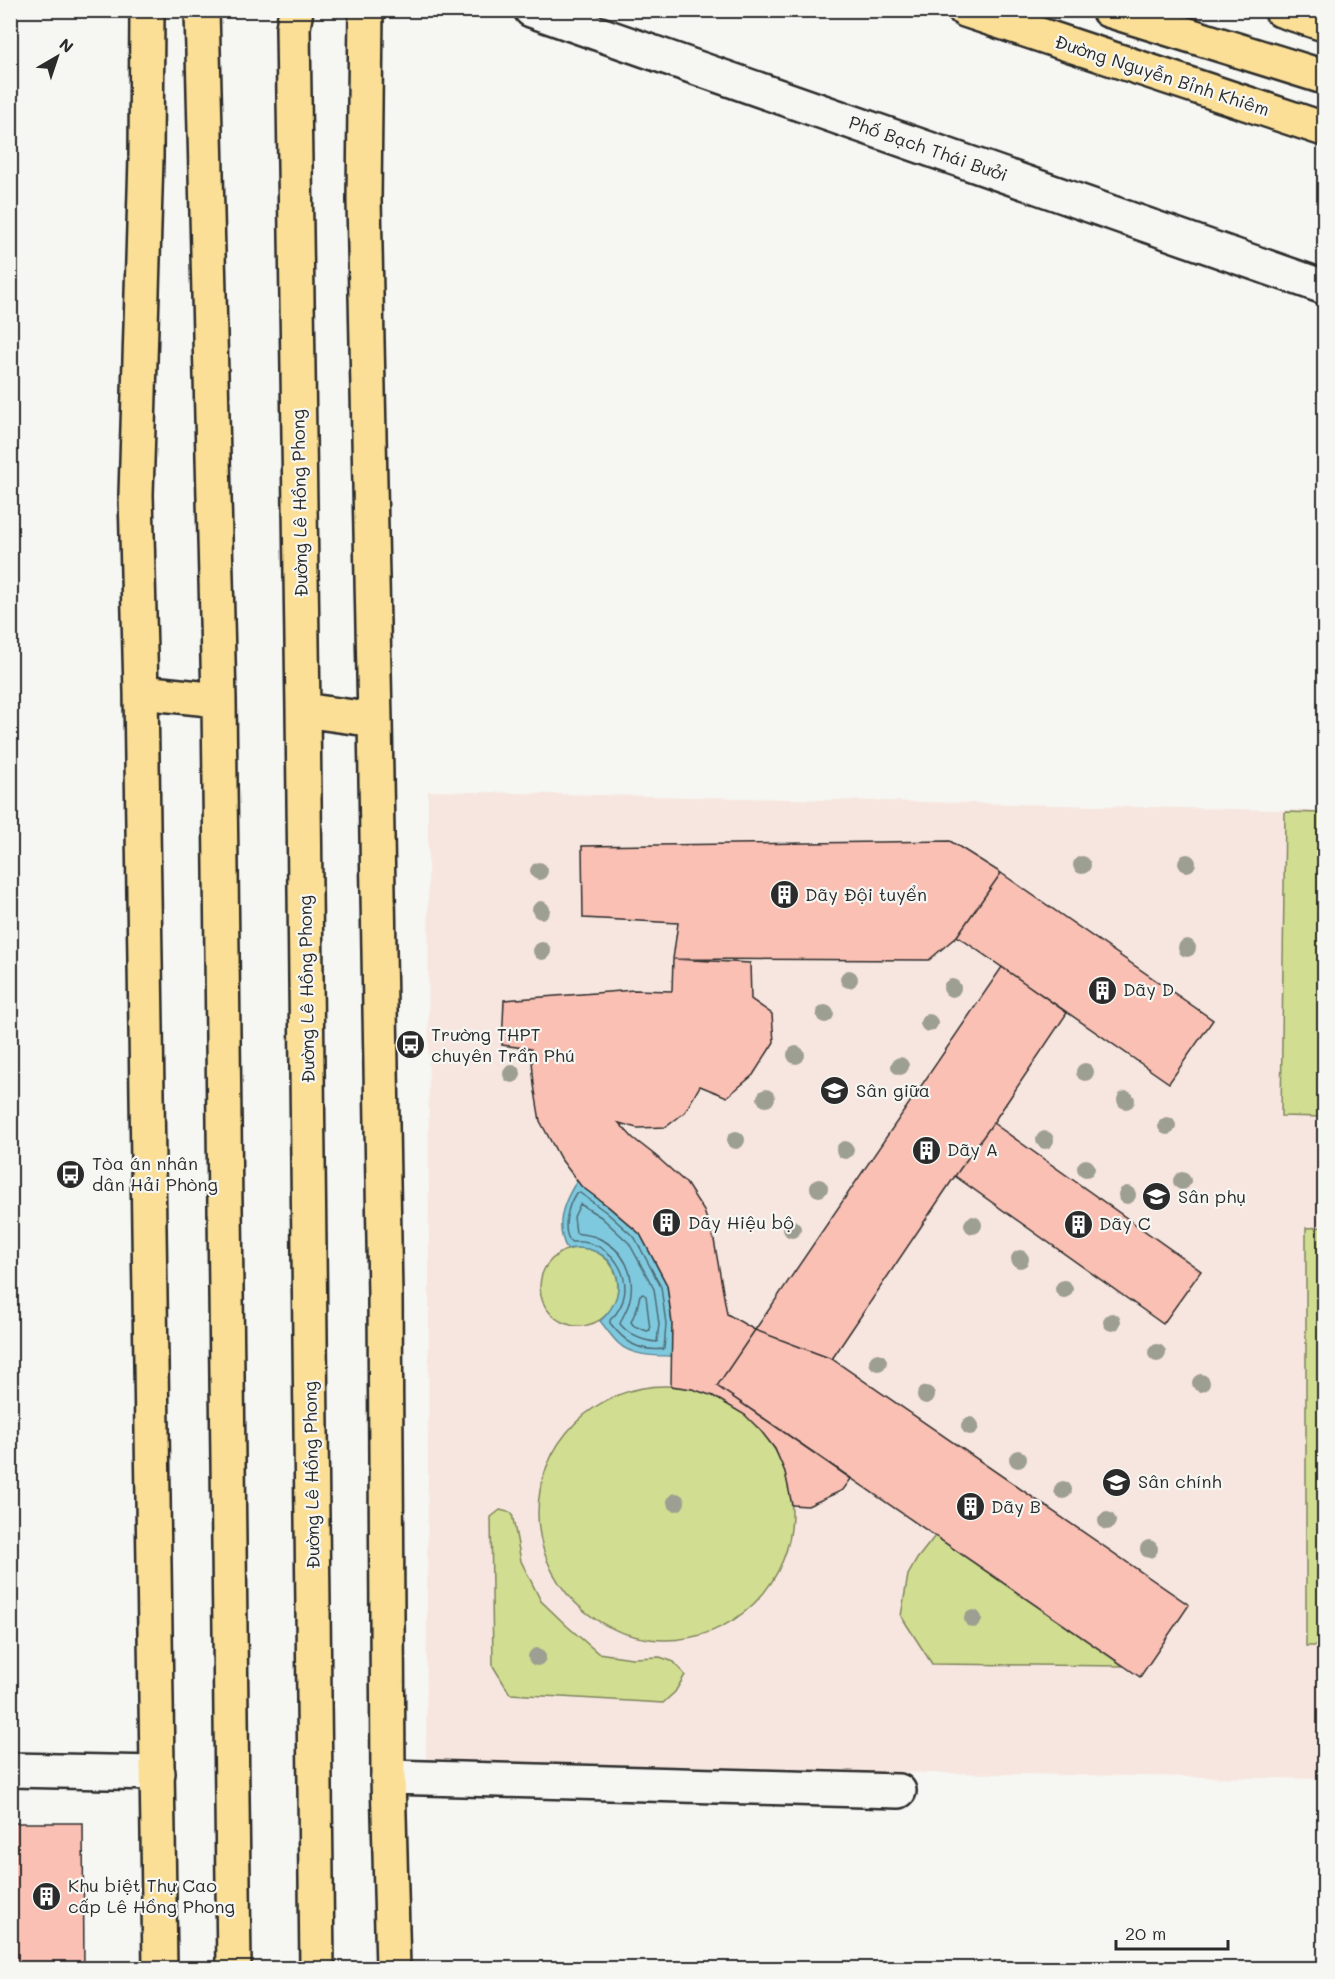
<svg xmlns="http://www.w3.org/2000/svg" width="1335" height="1979" viewBox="0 0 1335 1979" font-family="Mali,sans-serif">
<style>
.built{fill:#f7e6df}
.green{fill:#d1dd90;stroke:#7e845e;stroke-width:1.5}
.water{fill:#7fc9df;stroke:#5d8a97;stroke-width:1.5}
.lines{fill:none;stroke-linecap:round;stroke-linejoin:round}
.shore{stroke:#4d6a73;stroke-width:1.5}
.building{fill:#fac0b4;stroke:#2b2b2b;stroke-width:1.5}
.minor-casing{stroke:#2b2b2b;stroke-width:38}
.major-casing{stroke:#2b2b2b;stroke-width:38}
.highway-casing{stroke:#2b2b2b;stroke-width:38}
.minor{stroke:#f6f6f2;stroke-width:33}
.major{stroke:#fbdf96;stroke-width:33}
.highway{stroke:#fbdf96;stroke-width:33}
.tree{fill:#9d9f92}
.labels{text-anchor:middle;stroke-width:4.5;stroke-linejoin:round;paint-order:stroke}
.street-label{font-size:18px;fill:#2b2b2b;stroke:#f6f6f2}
.poi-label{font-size:18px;fill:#2b2b2b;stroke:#f6f6f2;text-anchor:start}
</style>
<rect width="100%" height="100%" fill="#f6f6f2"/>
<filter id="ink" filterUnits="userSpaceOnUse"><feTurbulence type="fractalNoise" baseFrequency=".0167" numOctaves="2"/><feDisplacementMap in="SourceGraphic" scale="12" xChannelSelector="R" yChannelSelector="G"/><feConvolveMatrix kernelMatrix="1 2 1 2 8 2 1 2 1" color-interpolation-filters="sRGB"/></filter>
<g filter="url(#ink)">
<path class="built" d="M428,791l896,20v968l-898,-14 3,-467z"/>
<path class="green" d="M1285,812l39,1v304l-43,-1z
M1324,1227v419h-18v-418z
M540 1287a39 39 0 1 1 78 0a39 39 0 1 1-78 0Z
M538 1513a127 127 0 1 1 254 0a127 127 0 1 1-254 0Z
M500,1510l12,3 9,48 20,40 26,25 31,27 34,5 28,-1 14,5 11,13 -10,17 -12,11 -153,-9 -17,-28 -2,-149z
M935,1536l188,130 -191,-2 -31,-48 7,-41 9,-16z"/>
<path class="water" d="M577,1181l63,53 27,51 5,38v33c-18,0 -41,0 -54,-13 -7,-7 -12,-15 -18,-22 36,-31 15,-80 -33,-72 -13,-23 -4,-47 10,-68z"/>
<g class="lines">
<path class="shore" d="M576,1193h4l26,19 29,26 26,49 5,37 -2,25c-26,3 -39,-7 -54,-26v-3c34,-31 5,-83 -39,-78 -10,-12 -3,-37 5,-49z
M580,1204l21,13 28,26 25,46 5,35 -2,18c-15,-1 -27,-6 -37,-18 2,-7 7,-14 9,-21 8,-28 -5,-54 -31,-65 -7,-4 -15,-3 -22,-5l-2,-16z
M643,1294l3,2 4,34 -3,1 -13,-5 -3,-4 6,-14 3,-13z"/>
</g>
<path class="building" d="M950,841l51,32 -44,63 -28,24 -256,-1 5,-36 -95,-5 -1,-72z
M1001,873l212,147 -44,63 -212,-147z
M673,959l77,4 1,36 21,15 2,28 -21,33 -26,22 -27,-11 -15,26 -19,15 -29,1 -18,-5 14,15 23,18 30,27 18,28 10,29 13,74 28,16 -38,56 134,93 -8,11 -35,16 -16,-1 -7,-33 -10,-23 -14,-18 -16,-16 -32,-19 -21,-7 -21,-3 1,-63 -5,-38 -27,-51 -31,-27 -28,-21 -21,-28 -20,-37 -6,-36 -3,-36 -29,-4 2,-45 130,-10 38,1z
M1002,967l65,46 -74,110 -38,53 -123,183 -77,-29z
M993,1123l208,148 -38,53 -208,-148z
M755,1330l77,29 357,246 -49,72 -423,-291z
M10,1823h73l1,145h-74z"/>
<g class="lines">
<defs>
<path id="minor" d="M531,10l793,277
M10,1770l148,3
M388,1777l511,14"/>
<path id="major" d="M147,10l-1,148 -10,337 5,197 19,1276
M202,10l17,690 15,1268
M296,10l-3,18 10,682 14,1258
M366,10l-2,190 11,520 10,577 3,480 5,191
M141,692l78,8
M303,710l72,10"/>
<path id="highway" d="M965,10l359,119
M1108,10l216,67
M1281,10l43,14"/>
</defs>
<use href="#minor" class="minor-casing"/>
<use href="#major" class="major-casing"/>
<use href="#highway" class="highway-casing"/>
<use href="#minor" class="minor"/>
<use href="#major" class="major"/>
<use href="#highway" class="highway"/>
</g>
<g class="tree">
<circle cx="1187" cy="863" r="9"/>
<circle cx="1082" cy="865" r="9"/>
<circle cx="539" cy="871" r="9"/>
<circle cx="541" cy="910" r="9"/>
<circle cx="1187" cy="948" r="9"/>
<circle cx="542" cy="951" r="9"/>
<circle cx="849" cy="979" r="9"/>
<circle cx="952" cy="988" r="9"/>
<circle cx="825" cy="1014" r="9"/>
<circle cx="929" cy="1023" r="9"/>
<circle cx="796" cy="1055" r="9"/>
<circle cx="900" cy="1066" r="9"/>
<circle cx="1085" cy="1072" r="9"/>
<circle cx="512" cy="1074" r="9"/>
<circle cx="766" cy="1098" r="9"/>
<circle cx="1126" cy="1100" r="9"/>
<circle cx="1167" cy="1126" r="9"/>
<circle cx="736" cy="1140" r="9"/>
<circle cx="1045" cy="1140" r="9"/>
<circle cx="845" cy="1150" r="9"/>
<circle cx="1086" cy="1168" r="9"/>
<circle cx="1182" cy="1181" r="9"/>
<circle cx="819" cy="1188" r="9"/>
<circle cx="1127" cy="1195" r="9"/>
<circle cx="973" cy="1225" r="9"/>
<circle cx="792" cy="1229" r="9"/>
<circle cx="1020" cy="1259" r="9"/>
<circle cx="1064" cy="1289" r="9"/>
<circle cx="1112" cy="1322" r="9"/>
<circle cx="1157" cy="1353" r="9"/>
<circle cx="878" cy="1362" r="9"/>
<circle cx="1201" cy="1383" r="9"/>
<circle cx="926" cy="1395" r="9"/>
<circle cx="970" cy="1426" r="9"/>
<circle cx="1018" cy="1459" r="9"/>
<circle cx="1063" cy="1490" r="9"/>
<circle cx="676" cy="1502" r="9"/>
<circle cx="1107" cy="1521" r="9"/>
<circle cx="1149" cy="1549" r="9"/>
<circle cx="973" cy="1619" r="9"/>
<circle cx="537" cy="1657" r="9"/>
</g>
</g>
<defs>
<symbol id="building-disc" viewBox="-11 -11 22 22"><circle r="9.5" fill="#2b2b2b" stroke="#f6f6f2"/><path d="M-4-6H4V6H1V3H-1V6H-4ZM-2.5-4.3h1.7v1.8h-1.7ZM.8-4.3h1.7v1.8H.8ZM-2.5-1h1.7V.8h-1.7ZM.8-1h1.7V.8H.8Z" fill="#fff"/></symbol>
<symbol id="bus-disc" viewBox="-11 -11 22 22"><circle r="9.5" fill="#2b2b2b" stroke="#f6f6f2"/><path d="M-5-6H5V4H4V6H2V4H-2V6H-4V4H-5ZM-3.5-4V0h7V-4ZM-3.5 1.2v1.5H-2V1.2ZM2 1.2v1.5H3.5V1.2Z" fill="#fff"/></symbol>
<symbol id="school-disc" viewBox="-11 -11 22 22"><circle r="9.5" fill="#2b2b2b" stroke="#f6f6f2"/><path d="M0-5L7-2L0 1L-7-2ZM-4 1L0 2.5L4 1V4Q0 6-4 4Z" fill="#fff"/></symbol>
</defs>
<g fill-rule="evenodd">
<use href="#building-disc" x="768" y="878" width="33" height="33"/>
<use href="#building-disc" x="1086" y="974" width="33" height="33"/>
<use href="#bus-disc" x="394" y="1028" width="33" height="33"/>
<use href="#school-disc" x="818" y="1074" width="33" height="33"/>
<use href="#building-disc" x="910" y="1134" width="33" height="33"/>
<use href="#bus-disc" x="54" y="1158" width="33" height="33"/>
<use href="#school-disc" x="1140" y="1180" width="33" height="33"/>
<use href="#building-disc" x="650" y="1206" width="33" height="33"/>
<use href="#building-disc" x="1062" y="1208" width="33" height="33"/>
<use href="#school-disc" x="1100" y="1466" width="33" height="33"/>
<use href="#building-disc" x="954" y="1490" width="33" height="33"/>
<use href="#building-disc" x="30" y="1880" width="33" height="33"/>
</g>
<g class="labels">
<g class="street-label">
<text transform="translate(1162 76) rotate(18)" y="6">Đường Nguyễn Bỉnh Khiêm</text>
<text transform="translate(928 149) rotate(19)" y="6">Phố Bạch Thái Bưởi</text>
<text transform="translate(300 503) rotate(-91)" y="6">Đường Lê Hồng Phong</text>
<text transform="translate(307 989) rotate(-91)" y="6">Đường Lê Hồng Phong</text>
<text transform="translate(312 1475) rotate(-91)" y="6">Đường Lê Hồng Phong</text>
</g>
<g class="poi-label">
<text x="805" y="901">Dãy Đội tuyển</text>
<text x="1123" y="996">Dãy D</text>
<text x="431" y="1041">Trường THPT<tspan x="431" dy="21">chuyên Trần Phú</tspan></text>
<text x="856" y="1097">Sân giữa</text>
<text x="947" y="1156">Dãy A</text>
<text x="92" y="1170">Tòa án nhân<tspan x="92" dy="21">dân Hải Phòng</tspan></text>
<text x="1178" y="1203">Sân phụ</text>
<text x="688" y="1229">Dãy Hiệu bộ</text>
<text x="1099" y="1230">Dãy C</text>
<text x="1138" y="1488">Sân chính</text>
<text x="991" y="1513">Dãy B</text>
<text x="68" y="1892">Khu biệt Thự Cao<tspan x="68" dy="21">cấp Lê Hồng Phong</tspan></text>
</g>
</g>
<rect width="1335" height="1979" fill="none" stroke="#f6f6f2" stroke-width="36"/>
<rect x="18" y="18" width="1299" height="1943" fill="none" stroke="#2b2b2b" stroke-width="2" filter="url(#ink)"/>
<g transform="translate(57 57) rotate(39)" stroke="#f6f6f2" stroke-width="4.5" paint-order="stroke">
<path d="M0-4.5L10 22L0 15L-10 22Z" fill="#2b2b2b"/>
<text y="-9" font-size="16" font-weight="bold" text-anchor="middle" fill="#2b2b2b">N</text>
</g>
<path d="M1116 1940v9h112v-9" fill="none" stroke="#2b2b2b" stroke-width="3"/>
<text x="1125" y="1940" font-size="18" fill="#2b2b2b" stroke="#f6f6f2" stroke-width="4.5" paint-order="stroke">20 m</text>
</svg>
